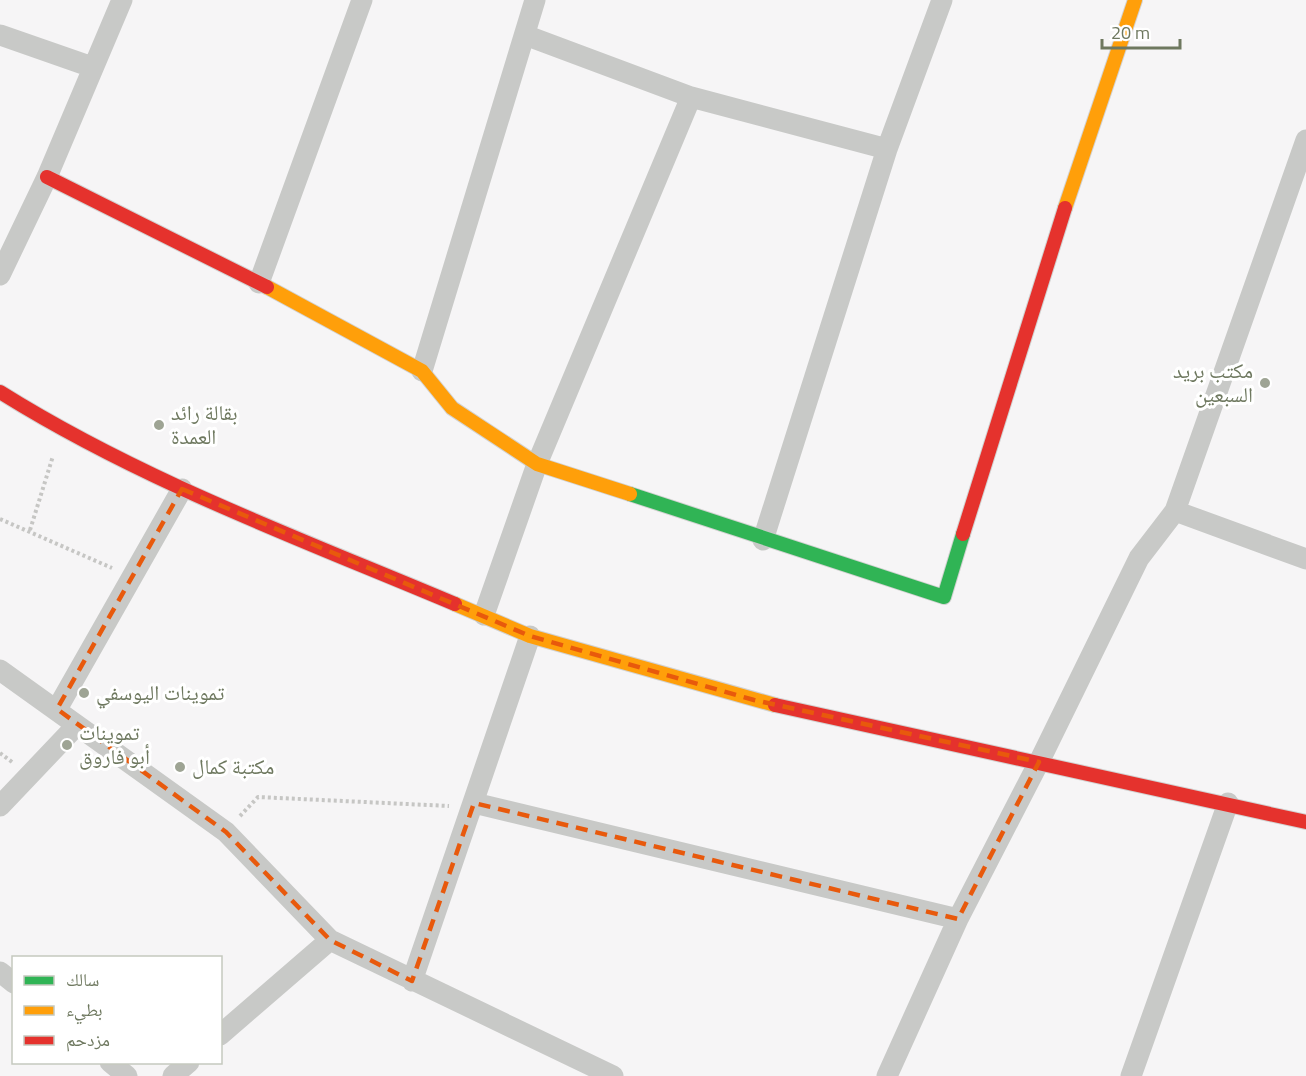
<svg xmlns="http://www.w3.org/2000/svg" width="1306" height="1076" viewBox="0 0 1306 1076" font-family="'Titillium Web','Noto Naskh Arabic',sans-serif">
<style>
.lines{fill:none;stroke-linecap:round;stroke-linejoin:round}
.fast-casing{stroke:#d2d2d1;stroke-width:16}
.slow-casing{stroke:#d2d2d1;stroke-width:16}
.jam-casing{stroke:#d2d2d1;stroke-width:16}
.path{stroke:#c6c6c4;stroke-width:4;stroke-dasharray:3 3;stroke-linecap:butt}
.street{stroke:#c8c9c7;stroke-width:21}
.fast{stroke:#30b455;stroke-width:14}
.slow{stroke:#ff9f0a;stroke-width:14}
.jam{stroke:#e5322d;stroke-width:14}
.marked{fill:none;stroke:#e8590c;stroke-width:4.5;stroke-dasharray:12 8;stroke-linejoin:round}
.poi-dot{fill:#9ea494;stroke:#fff;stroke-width:2}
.labels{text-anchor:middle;stroke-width:6;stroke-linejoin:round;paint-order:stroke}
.poi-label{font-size:21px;fill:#6e785f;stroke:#fff;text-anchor:start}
</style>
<rect width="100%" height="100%" fill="#f6f5f6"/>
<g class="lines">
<defs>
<path id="fast" d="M630,494l314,103 19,-63"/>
<path id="slow" d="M1065,208l70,-208
M267,287l155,84 30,37 85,56 93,30
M455,604l75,32 245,69"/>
<path id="jam" d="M47,177l220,110
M0,392c142,89 301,147 455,212
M963,534l102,-326
M775,705l531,117"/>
</defs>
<use href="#fast" class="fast-casing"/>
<use href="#slow" class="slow-casing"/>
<use href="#jam" class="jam-casing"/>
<path class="path" d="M0,519l112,49
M30,530l23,-74
M0,753l12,9
M240,816l18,-19 191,9"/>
<path class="street" d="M0,35l92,32
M525,35l166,62 196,52
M0,275l47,-98 75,-177
M259,283l103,-283
M422,371l113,-371
M1175,511l131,48
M763,540l124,-391 55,-149
M484,615l53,-151 154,-367
M0,670l226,162 104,108 283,136
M57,709l125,-220
M474,803l484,116
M0,806l77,-81
M0,972l14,11
M412,981l118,-345
M220,1035l110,-95
M110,1062l17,14
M173,1076l16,-14
M887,1076l71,-157 81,-157 100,-204 36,-47 131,-371
M1131,1076l97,-273"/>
<use href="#fast" class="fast"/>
<use href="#slow" class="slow"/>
<use href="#jam" class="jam"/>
</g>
<path class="marked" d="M182,489l348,147 224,64 285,62 -81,157 -484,-116 -62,178 -82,-41 -104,-108 -169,-123z"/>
<g class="poi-dot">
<circle cx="1265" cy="383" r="6"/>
<circle cx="159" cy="425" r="6"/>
<circle cx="84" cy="693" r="6"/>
<circle cx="67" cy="745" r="6"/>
<circle cx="180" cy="767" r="6"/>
</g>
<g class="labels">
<g class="poi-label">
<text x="1253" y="378" text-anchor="end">مكتب بريد<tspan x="1253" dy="24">السبعين</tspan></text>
<text x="171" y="420">بقالة رائد<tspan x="171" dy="24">العمدة</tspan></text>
<text x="96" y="700">تموينات اليوسفي</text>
<text x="79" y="740">تموينات<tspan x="79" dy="24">أبو فاروق</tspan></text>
<text x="192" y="774">مكتبة كمال</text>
</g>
</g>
<rect x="12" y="956" width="210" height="108" fill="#ffffff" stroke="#c5c9bf" stroke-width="1.5"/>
<rect x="24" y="976" width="30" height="9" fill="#30b455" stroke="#c5c9bf" stroke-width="1.5"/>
<text x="66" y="986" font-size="18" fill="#6e785f">سالك</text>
<rect x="24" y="1006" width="30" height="9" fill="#ff9f0a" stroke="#c5c9bf" stroke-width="1.5"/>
<text x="66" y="1016" font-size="18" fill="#6e785f">بطيء</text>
<rect x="24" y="1036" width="30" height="9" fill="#e5322d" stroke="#c5c9bf" stroke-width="1.5"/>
<text x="66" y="1046" font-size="18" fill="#6e785f">مزدحم</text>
<path d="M1102 39v9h78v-9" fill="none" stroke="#6e785f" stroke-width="3"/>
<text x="1111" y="39" font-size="18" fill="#6e785f" stroke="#ffffff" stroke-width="4.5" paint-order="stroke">20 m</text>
</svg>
